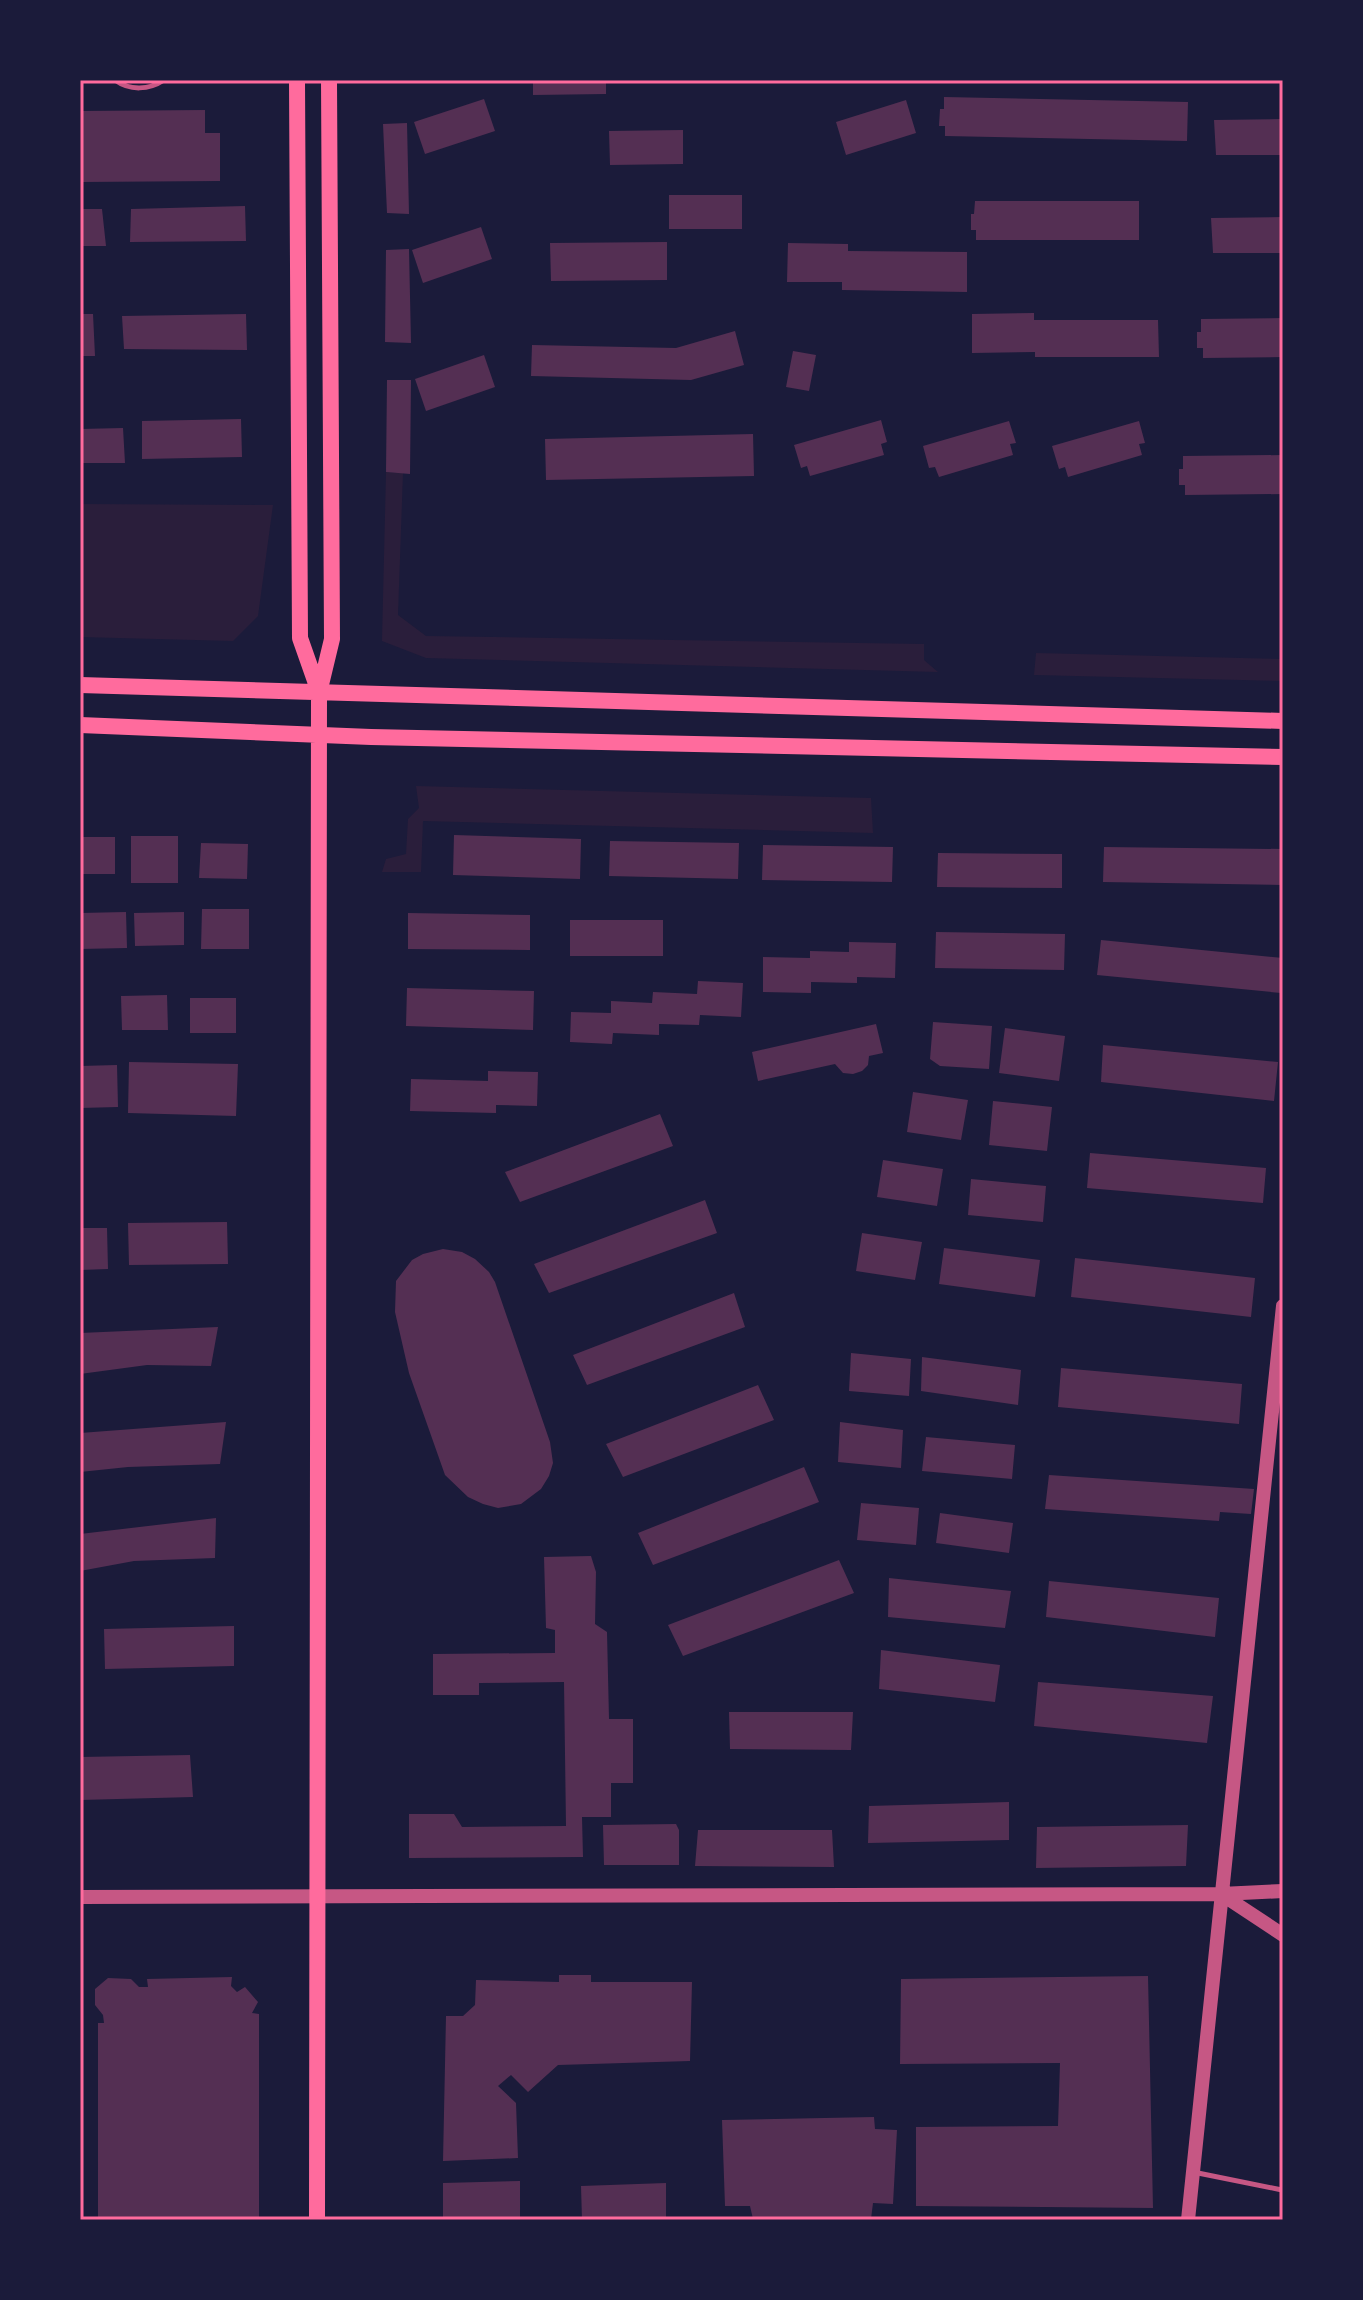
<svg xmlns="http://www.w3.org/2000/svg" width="1363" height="2300" viewBox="0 0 1363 2300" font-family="'Roboto Condensed',sans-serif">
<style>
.green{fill:#2a1e3b}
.building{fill:#542f53}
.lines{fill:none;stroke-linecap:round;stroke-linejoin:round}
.service{stroke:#c65784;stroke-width:5}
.tertiary{stroke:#c65784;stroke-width:14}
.secondary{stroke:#ff6b9d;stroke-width:16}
.neatline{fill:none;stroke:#ff6b9d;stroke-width:3}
</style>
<rect width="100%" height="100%" fill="#1b1b3a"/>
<path class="green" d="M386,472l17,1 -5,142 28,21 498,8v16l14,12 -512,-14 -44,-17z
M80,504l193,1 -15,111 -25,25 -153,-4z
M1036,653l247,6v22l-249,-6z
M416,786l455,12 2,35 -450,-12 -2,51h-39l4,-13 20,-5 2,-35 11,-11z"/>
<path class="building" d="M533,80h73v14l-73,1z
M944,97l244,5 -1,39 -242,-5v-10h-6l1,-17h4z
M484,99l11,32 -70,23 -11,-32z
M906,100l10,33 -70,22 -10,-33z
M205,110v23h15v48l-140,1 1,-71z
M1283,119v36h-67l-2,-35z
M407,123l2,91 -22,-1 -4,-89z
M683,130v34l-73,1 -1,-34z
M669,195h73v34h-73z
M975,201h164v39h-163v-10h-5v-16h3z
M245,206l1,35 -116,1 1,-33z
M80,209h22l4,37h-26z
M1283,217v36h-70l-2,-35z
M481,227l11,32 -69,24 -11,-33z
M667,242v38l-116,1 -1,-38z
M788,243l60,1v7l119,1v40l-125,-2v-8h-55z
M409,249l2,94 -26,-1 1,-92z
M1034,313v7h124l1,37h-124v-5l-63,1v-39z
M80,314h13l2,42h-15z
M246,314l1,36 -123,-1 -2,-33z
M1283,318v39l-80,1v-10h-6v-16h4v-13z
M735,331l9,34 -53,15 -160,-4 1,-31 144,3z
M793,351l23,4 -7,36 -23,-4z
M484,355l11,32 -69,24 -11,-32z
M387,380h24l-1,94 -24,-2z
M241,419l1,38 -100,2v-38z
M881,420l6,22 -6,2 3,11 -74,21 -3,-10 -6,2 -7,-23z
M1009,421l7,22 -6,1 3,11 -74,22 -4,-10 -6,1 -6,-22z
M1139,421l6,22 -6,1 3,11 -74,22 -3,-10 -6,2 -7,-23z
M123,428l2,35h-45v-34z
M753,434l1,42 -208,4 -1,-41z
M1283,455v39l-98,1v-10h-6v-16h4v-13z
M454,835l127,4 -1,40 -127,-4z
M131,836h47v47h-47z
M80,837h35v37h-35z
M610,841l129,2 -1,36 -129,-3z
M201,843l47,1 -1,35 -48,-1z
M763,845l130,2 -1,35 -130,-2z
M1104,847l179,2v36l-180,-3z
M938,853l124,1v34l-125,-1z
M202,909h47v40h-48z
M126,912l1,36 -47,1v-36z
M184,912v33l-49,1 -1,-33z
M408,913l122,2v35l-122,-1z
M570,920h93v36h-93z
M936,932l129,2 -1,36 -129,-2z
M1101,940l182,18 -2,35 -184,-18z
M849,942l47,1 -1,35 -38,-1v6l-46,-1v11l-48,-1v-35l47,1v-7l39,1z
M698,981l45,2 -2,34 -41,-2 -1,10 -40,-1v11l-46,-2 -1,11 -42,-2 1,-30 40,1v-12l41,2 1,-11 44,2z
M407,988l127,3 -1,39 -127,-4z
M167,995l1,35h-46l-1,-34z
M190,998h46v35h-46z
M933,1022l59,4 -3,43 -49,-3 -10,-7z
M876,1024l7,29 -14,3 -1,9 -6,6 -9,3 -10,-1 -8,-9 -77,17 -6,-29z
M1005,1028l60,8 -6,45 -60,-8z
M1103,1045l175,17 -4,39 -173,-19z
M129,1062l109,2 -2,52 -108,-3z
M117,1065l1,42 -38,1v-42z
M488,1071l50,1 -1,34 -41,-1v8l-86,-2 1,-32 77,2z
M913,1092l55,8 -7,40 -54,-8z
M993,1101l59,6 -5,44 -58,-6z
M660,1114l13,32 -153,56 -15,-30z
M1090,1153l176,15 -3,35 -176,-15z
M883,1160l60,9 -6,37 -60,-9z
M971,1179l75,7 -3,36 -75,-7z
M705,1200l12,33 -168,60 -15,-29z
M227,1222l1,42 -99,1 -1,-42z
M80,1228h27l1,41 -28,1z
M862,1233l60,9 -7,38 -59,-9z
M944,1248l96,12 -5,37 -96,-13z
M443,1249l19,3 13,7 14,13 6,10 55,160 3,21 -4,13 -8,13 -20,15 -23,4 -15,-4 -15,-7 -23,-22 -36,-102 -14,-61 1,-31 16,-21 11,-6z
M1075,1258l180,20 -4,39 -180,-20z
M734,1293l11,34 -158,58 -14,-30z
M218,1327l-7,39 -64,-1 -67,9v-41z
M851,1353l60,6 -2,37 -60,-5z
M922,1357l99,13 -3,35 -97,-14z
M1061,1368l181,16 -3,40 -181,-17z
M758,1385l16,35 -151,57 -17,-33z
M226,1422l-6,42 -92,3 -48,5v-39z
M840,1422l63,8 -2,38 -63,-6z
M926,1437l89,8 -3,34 -90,-8z
M804,1467l15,35 -166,63 -15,-32z
M1049,1475l205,14 -3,25 -31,-2 -1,9 -174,-12z
M861,1503l58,5 -3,37 -59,-5z
M940,1513l73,10 -4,30 -73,-10z
M216,1518l-1,40 -81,3 -54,10v-37z
M591,1556l5,16 -1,52 12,8 2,87h24v64h-22v34h-29l1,40 -174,1v-44h45l8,13 104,-1 -2,-144 -85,1v12h-46v-41l122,-1v-23l-9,-2 -2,-71z
M839,1560l15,33 -171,63 -15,-31z
M889,1578l122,13 -6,37 -117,-11z
M1049,1581l170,17 -4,39 -169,-20z
M234,1626v40l-129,3 -1,-40z
M881,1650l119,15 -5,37 -116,-13z
M1038,1682l175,14 -6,47 -173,-17z
M729,1712h124l-2,38 -121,-1z
M190,1755l3,42 -113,3v-43z
M1009,1802v38l-141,3 1,-37z
M676,1824l3,6v35h-75l-1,-40z
M1188,1825l-2,41 -150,2 1,-41z
M698,1830h134l2,37 -139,-1z
M559,1975h32v7h101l-2,79 -132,4 -30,27 -17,-17 -13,11 18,17 2,55 -75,3 3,-145h17l12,-11 1,-25 83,2z
M1148,1976l5,232 -237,-2v-79l142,-1 2,-63 -160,1 1,-85z
M232,1977l-1,9 6,6 8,-5 13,15 -6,11 7,1v206h-161v-197h6l-1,-8 -8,-10v-16l13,-11 23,1 8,8h9l-1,-8z
M874,2117l1,12 22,1 -4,74 -20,-1 -2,16h-118l-3,-13h-25l-3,-86z
M520,2181v39h-77v-37z
M666,2183v37h-84l-1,-34z"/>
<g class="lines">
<path class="service" d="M115,80c15,11 34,10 49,0
M1193,2172l89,18 1,4"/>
<path class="tertiary" d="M1221,1894l62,41
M80,1897l1141,-3 62,-3
M1188,2220l95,-914"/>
<path class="secondary" d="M297,80l3,558 19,54
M80,685l1203,36
M80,725l291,12 912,20
M317,2220l2,-1527 13,-54 -3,-559"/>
</g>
<rect width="1363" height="2300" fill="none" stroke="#1b1b3a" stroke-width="164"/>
<rect x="82" y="82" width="1199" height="2136" class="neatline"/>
</svg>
